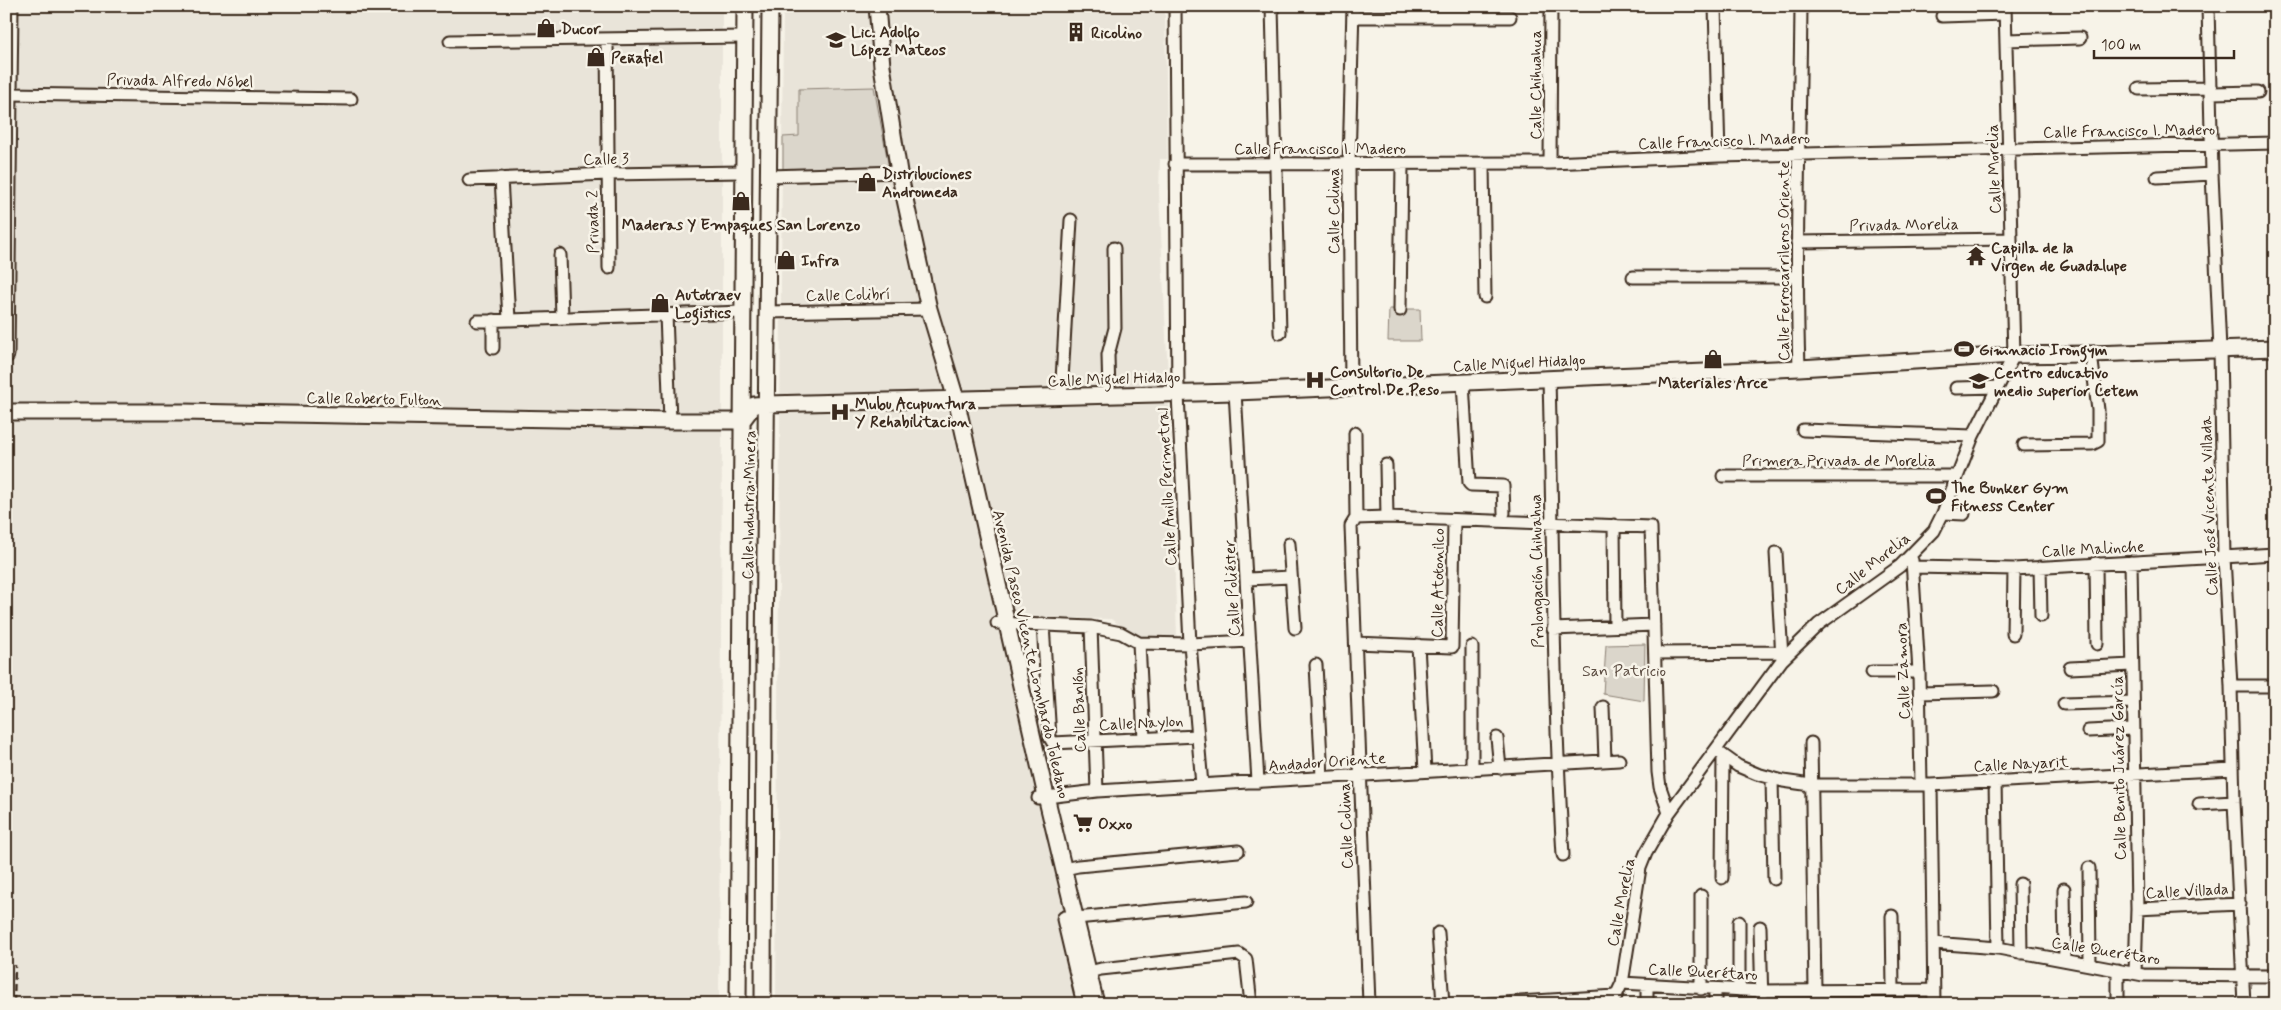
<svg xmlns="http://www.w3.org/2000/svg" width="2281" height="1010" viewBox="0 0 2281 1010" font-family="Mynerve,sans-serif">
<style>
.built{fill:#e9e4d9}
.green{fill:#dbd6cb;stroke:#8b8074}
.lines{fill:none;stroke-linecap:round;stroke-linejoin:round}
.minor-casing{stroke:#3b2a1e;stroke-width:15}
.major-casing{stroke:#3b2a1e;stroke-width:19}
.minor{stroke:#f7f3e8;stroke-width:11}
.major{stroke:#f7f3e8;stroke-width:15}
.rail{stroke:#3b2a1e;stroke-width:2.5;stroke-dasharray:8 4;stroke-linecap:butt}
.labels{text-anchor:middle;stroke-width:5;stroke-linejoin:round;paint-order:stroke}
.poi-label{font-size:16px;font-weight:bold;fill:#3b2a1e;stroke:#f7f3e8;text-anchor:start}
.street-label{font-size:16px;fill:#3b2a1e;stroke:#f7f3e8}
.park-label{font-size:16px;fill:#5b4c41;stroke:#f7f3e8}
</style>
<rect width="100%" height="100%" fill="#f7f3e8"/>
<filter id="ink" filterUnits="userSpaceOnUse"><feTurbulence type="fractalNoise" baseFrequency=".02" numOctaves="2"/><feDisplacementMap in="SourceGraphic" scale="10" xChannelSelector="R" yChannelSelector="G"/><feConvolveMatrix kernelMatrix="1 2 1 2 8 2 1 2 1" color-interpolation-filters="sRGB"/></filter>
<g filter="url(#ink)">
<path class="built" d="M6,6h716v434l-3,564h-708l1,-100 -6,-1z
M783,6h382l2,153h-7l-1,34 10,204 8,240 -42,-1 -24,-17 -100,-2 70,387h-305z"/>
<path class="green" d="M874,87l15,81 -106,6v-37l16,-1v-47z
M1389,309h31l1,32h-33z
M1645,644l-1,57 -41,-7 3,-49z"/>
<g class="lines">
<defs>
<path id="minor" d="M1175,6l3,388 12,250 12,141
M1272,6l8,327
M1715,6l4,150
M2208,6l4,168 8,175 4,208 7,129 3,116 10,202
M1942,16l63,-2
M1353,17h157
M607,39l2,229
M2006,40l74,-2
M450,41l294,-4
M2139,89l72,-1
M2211,93l47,-1
M8,94l343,5
M1483,163l2,134
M1550,163l1,-157
M1175,164l375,-1 169,-7 556,-13
M770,176l129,-4
M2157,177l55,-3
M501,178l8,141
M469,180l139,-6 135,-2
M1797,242l214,-3
M560,255l2,62
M1633,277h163
M1400,310l2,-146
M767,312l162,-3
M666,314l4,107
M493,320v28
M477,321l266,-9
M1799,368c-4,-121 1,-241 2,-362
M1549,378c4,159 4,318 14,477
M1463,383l6,100 2,2 32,1 1,27
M1351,386l-2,-221 4,-159
M1956,388l41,-1
M1235,392l23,390
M1109,396l-1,-41 7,-27 -1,-80
M1061,398l10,-178
M1803,430l170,6
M1355,433l1,85
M2024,445l68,-1 6,-3v-31l-7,-56
M1386,465l1,52
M1723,476h233
M1943,513l21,1
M1614,525l1,101
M1289,544l6,84
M1776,553l6,105
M1912,560l7,112 2,113
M2131,562l6,347 -2,64
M2096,563l1,81
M1913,567l101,2 261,-15
M2040,567l1,49
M1248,579l43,-2
M997,623l94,4 30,6 18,10 51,1 60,-3
M1043,624l7,114 3,5 144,-7
M1091,627l6,164
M1553,629l101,-4
M2013,634l1,-65
M1139,643l5,96
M1356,643l96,4 2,-127
M1418,645l7,126
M1655,653l126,-1
M1316,665l6,112
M2070,668l62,-3
M1872,672h47
M2231,686h44
M1920,693l73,-2
M2064,704l68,-2
M1603,707l2,53
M2088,731l44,-2
M1497,738l3,30
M1811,743l4,246
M1717,751l21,15 19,8 26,7 28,4h120l302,-16
M1472,770v-123
M1772,778l2,101
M1995,781l3,167
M1931,785l3,219
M1038,798l59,-7 522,-31
M2199,804l35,-2
M2089,868l1,97
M1064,869l14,-3 160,-15
M1722,878l1,-123
M2020,884l1,69
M2064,889l1,71
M2137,909l103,-5
M1892,916l1,73
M1076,918l170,-16
M1739,922v68
M1760,927l2,77
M1438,933l5,71
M1933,943l65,5 145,27 132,1
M1089,972l12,-3 138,-15 7,5 5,45
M1622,983l140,8 172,-1
M1701,989v-93
M1715,989v15
M1369,1004l-18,-478 5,-8 31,-1 264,10 7,245 2,15 9,26
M1488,1004l128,-8
M1612,1004l10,-21 2,-12 16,-103 6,-15 23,-40 113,-153 37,-36 81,-58 34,-35 9,-18 30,-77 41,-81 -9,-349
M1647,1004v-19
M2118,1004v-34"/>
<path id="major" d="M877,6l5,60 17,106 30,137 27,90 90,397 50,208
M6,355l4,-349
M6,412h177l487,9h72
M742,421l12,-16 13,-1 468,-12 564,-24 215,-13 77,-1 184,-6
M1065,919l20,85
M738,1004l7,-998
M763,1004l1,-343 6,-655"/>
</defs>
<use href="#minor" class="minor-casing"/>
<use href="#major" class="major-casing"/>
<use href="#minor" class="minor"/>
<use href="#major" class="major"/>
<path class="rail" d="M14,1004l1,-39"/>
</g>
</g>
<defs>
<symbol id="shop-bare" viewBox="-9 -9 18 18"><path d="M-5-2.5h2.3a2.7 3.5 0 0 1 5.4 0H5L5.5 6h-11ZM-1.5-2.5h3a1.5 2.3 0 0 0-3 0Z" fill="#3b2a1e" stroke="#f7f3e8" stroke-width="2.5" paint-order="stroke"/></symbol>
<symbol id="building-bare" viewBox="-9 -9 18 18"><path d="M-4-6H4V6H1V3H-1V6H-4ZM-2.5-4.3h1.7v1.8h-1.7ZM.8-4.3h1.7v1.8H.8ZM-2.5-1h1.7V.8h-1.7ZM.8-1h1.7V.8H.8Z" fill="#3b2a1e" stroke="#f7f3e8" stroke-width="2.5" paint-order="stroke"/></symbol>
<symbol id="school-bare" viewBox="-9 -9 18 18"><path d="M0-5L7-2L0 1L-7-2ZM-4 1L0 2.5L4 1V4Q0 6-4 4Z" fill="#3b2a1e" stroke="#f7f3e8" stroke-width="2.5" paint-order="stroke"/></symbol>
<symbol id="temple-bare" viewBox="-9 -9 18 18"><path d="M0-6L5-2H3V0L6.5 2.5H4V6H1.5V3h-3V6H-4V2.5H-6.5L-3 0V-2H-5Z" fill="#3b2a1e" stroke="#f7f3e8" stroke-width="2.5" paint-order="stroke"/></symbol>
<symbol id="stadium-bare" viewBox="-9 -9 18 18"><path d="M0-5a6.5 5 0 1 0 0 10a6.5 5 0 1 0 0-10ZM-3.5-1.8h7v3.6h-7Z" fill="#3b2a1e" stroke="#f7f3e8" stroke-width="2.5" paint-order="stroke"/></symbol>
<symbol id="hospital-bare" viewBox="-9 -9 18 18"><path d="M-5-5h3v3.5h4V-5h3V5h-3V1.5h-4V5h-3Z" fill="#3b2a1e" stroke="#f7f3e8" stroke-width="2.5" paint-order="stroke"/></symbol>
<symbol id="supermarket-bare" viewBox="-9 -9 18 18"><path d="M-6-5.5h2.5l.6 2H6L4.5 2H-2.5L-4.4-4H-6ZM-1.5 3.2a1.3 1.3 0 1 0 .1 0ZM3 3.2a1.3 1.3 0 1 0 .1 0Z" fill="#3b2a1e" stroke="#f7f3e8" stroke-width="2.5" paint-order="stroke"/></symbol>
</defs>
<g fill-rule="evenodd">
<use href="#shop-bare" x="532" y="14" width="28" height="28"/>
<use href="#building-bare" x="1062" y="18" width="28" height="28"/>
<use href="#school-bare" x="822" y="26" width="28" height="28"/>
<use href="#shop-bare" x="582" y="43" width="28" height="28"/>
<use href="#shop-bare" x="853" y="168" width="28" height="28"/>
<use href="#shop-bare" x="727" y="187" width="28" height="28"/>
<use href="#temple-bare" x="1962" y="242" width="28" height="28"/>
<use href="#shop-bare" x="772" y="246" width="28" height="28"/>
<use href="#shop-bare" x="646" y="289" width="28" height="28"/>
<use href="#stadium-bare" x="1950" y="335" width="28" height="28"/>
<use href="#shop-bare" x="1699" y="345" width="28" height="28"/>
<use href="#hospital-bare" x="1301" y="366" width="28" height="28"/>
<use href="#school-bare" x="1965" y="367" width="28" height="28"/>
<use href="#hospital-bare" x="826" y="398" width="28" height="28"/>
<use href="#stadium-bare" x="1922" y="482" width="28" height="28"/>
<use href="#supermarket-bare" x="1069" y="809" width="28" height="28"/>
</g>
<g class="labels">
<g class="poi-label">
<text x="561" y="34">Ducor</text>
<text x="851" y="37">Lic. Adolfo<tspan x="851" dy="18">López Mateos</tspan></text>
<text x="1091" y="38">Ricolino</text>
<text x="611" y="63">Peñafiel</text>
<text x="882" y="179">Distribuciones<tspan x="882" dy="18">Andromeda</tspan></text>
<text x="741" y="230" text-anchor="middle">Maderas Y Empaques San Lorenzo</text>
<text x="1991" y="253">Capilla de la<tspan x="1991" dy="18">Virgen de Guadalupe</tspan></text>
<text x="801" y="266">Infra</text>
<text x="675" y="300">Autotraev<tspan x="675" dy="18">Logistics</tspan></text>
<text x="1979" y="355">Gimnacio Irongym</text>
<text x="1330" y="377">Consultorio De<tspan x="1330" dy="18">Control De Peso</tspan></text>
<text x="1994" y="378">Centro educativo<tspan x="1994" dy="18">medio superior Cetem</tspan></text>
<text x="1713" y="388" text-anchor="middle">Materiales Arce</text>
<text x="855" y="409">Mubu Acupuntura<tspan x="855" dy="18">Y Rehabilitacion</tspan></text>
<text x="1951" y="493">The Bunker Gym<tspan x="1951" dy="18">Fitness Center</tspan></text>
<text x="1098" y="829">Oxxo</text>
</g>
<g class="street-label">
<text transform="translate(180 80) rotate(1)" y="6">Privada Alfredo Nóbel</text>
<text transform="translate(1535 85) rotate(-90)" y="6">Calle Chihuahua</text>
<text transform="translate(2129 130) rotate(-1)" y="6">Calle Francisco I. Madero</text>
<text transform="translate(1724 140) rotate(-2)" y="6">Calle Francisco I. Madero</text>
<text x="1320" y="154">Calle Francisco I. Madero</text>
<text transform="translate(606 158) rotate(-1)" y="6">Calle 3</text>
<text transform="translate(1993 169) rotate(-92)" y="6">Calle Morelia</text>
<text transform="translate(1333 211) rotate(-90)" y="6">Calle Colima</text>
<text transform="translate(592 222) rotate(-91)" y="6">Privada 2</text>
<text transform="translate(1904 224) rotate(-1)" y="6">Privada Morelia</text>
<text transform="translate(1783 261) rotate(-90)" y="6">Calle Ferrocarrileros Oriente</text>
<text transform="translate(848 294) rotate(-1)" y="6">Calle Colibrí</text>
<text transform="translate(1519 362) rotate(-3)" y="6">Calle Miguel Hidalgo</text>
<text transform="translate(1114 378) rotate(-2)" y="6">Calle Miguel Hidalgo</text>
<text transform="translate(374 398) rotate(1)" y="6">Calle Roberto Fulton</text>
<text x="1839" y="466">Primera Privada de Morelia</text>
<text transform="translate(1166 487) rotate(-93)" y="6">Calle Anillo Perimetral</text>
<text transform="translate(748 505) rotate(-89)" y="6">Calle Industria Minera</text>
<text transform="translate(2208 506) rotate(-92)" y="6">Calle José Vicente Villada</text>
<text transform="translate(2093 548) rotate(-3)" y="6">Calle Malinche</text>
<text transform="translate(1872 563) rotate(-38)" y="6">Calle Morelia</text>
<text transform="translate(1536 571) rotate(-91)" y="6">Prolongación Chihuahua</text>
<text transform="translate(1437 583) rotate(-89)" y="6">Calle Atotonilco</text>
<text transform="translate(1231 588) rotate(-93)" y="6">Calle Poliéster</text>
<text transform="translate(1032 654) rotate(77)" y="6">Avenida Paseo Vicente Lombardo Toledano</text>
<text transform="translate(1902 671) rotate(-92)" y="6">Calle Zamora</text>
<text transform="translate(1078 710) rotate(-92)" y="6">Calle Banlón</text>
<text transform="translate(1141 722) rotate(-3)" y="6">Calle Naylon</text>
<text transform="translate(1327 761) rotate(-4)" y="6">Andador Oriente</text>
<text transform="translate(2021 763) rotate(-3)" y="6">Calle Nayarit</text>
<text transform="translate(2118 768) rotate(-91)" y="6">Calle Benito Juárez García</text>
<text transform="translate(1345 826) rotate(-92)" y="6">Calle Colima</text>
<text transform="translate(2187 890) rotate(-3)" y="6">Calle Villada</text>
<text transform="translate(1620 902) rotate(-79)" y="6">Calle Morelia</text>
<text transform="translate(2106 950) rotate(9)" y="6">Calle Querétaro</text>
<text transform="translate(1703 971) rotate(3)" y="6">Calle Querétaro</text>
</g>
<g class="park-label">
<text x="1624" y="676">San Patricio</text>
</g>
</g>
<rect width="2281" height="1010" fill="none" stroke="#f7f3e8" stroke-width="25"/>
<rect x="12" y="12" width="2256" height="985" fill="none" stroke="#3b2a1e" stroke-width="2" filter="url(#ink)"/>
<path d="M2094 50v8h140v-8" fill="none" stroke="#3b2a1e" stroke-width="2.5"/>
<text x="2101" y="50" font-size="15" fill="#3b2a1e" stroke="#f7f3e8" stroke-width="4" paint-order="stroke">100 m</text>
</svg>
